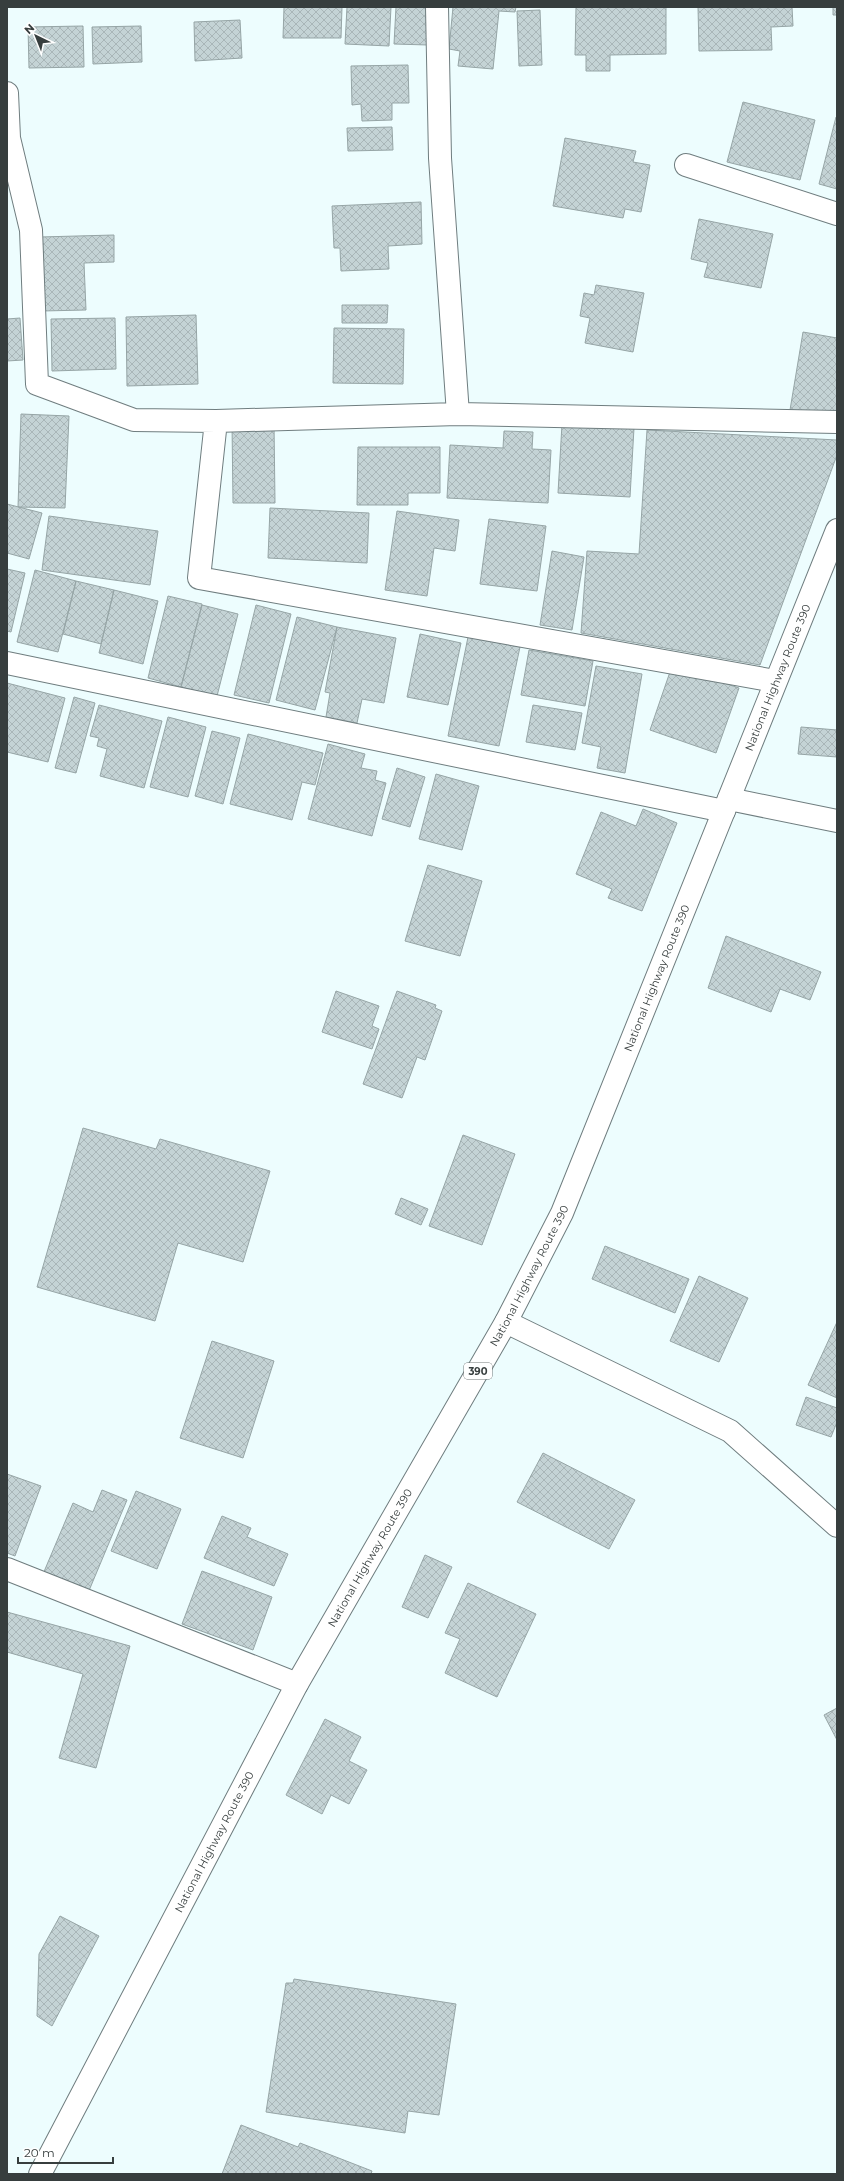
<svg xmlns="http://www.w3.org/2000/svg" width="844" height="2181" viewBox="0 0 844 2181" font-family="Montserrat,sans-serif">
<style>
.building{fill:url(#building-cross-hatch);stroke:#96a5a6}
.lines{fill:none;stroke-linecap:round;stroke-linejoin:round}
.minor-casing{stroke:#6f7d7f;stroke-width:24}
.highway-casing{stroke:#6f7d7f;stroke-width:24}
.minor{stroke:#fff;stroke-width:22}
.highway{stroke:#fff;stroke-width:22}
.labels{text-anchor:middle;stroke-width:4;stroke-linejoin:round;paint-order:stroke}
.shield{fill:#fff;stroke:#737878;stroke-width:1}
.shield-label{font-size:10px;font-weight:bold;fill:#373e3e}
.street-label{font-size:11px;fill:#373e3e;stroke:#fff}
</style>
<defs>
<pattern id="building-cross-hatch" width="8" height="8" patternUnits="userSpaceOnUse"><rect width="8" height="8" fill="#c4d3d5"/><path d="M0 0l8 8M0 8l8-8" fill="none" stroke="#a9b6b8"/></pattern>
</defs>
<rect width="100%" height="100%" fill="#edfdfe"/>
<path class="building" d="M284,7h58l-1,31h-58z
M347,7h44l-2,39 -44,-2z
M396,7h33l-1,38 -34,-1z
M453,7h63l-1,5 -16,-1 -6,58 -35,-3 2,-15 -11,-2z
M576,7h90v47l-56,1v16h-24v-16h-11z
M698,7h94l1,19 -22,1 1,23 -73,1z
M833,7h4v8h-4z
M540,10l2,55 -23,1 -2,-55z
M240,20l2,38 -47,3 -1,-39z
M83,26l1,41 -55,1 -1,-41z
M141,26l1,36 -49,2 -1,-37z
M408,65l1,38h-17v17l-30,1 -1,-17 -9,1 -1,-39z
M743,102l72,18 -15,60 -73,-18z
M836,117h1v72l-18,-5z
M392,127l1,23 -45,1 -1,-23z
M565,138l71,13 -3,11 17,3 -9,47 -16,-3 -2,9 -70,-12z
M421,202l1,42 -34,2 1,23 -48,2 -1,-23h-6l-2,-42z
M699,219l74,15 -12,54 -57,-11 4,-14 -17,-4z
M114,235v27l-30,1 2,47 -44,1 -2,-74z
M596,285l48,8 -11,59 -48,-9 5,-25 -10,-2 4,-23 10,2z
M342,305h46l-1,18h-45z
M196,315l2,69 -71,2 -1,-69z
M20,318l3,42 -16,1v-42z
M115,318l1,51 -64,2 -1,-52z
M334,328l70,1 -1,55 -70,-1z
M803,332l34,6v79l-47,-7z
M21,414l48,2 -4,92 -47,-1z
M232,424h42l1,79h-42z
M562,424l72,4 -4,69 -72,-4z
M647,430l190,10v15l-77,210 -179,-32 6,-82 52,3z
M504,431l29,1 -1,17 19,1 -3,53 -101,-5 3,-53 53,3z
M358,447h82v46h-32v12h-51z
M7,504l35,9 -13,46 -22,-6z
M270,508l99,5 -2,50 -99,-5z
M397,511l62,9 -4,31 -21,-3 -7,48 -42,-6z
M49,516l109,15 -8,54 -108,-15z
M489,519l57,7 -9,65 -57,-7z
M552,551l32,6 -12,73 -32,-5z
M7,569l18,4 -14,59 -4,-1z
M35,570l41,11 -18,71 -41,-10z
M76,581l38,9 -13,54 -38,-10z
M114,590l44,11 -15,63 -44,-11z
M168,596l34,8 -21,83 -33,-9z
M202,605l36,9 -21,82 -36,-9z
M256,605l35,9 -22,89 -35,-8z
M297,617l40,10 -22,83 -39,-10z
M337,627l59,11 -12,65 -22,-4 -5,24 -31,-6 4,-24 -5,-1z
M420,634l41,9 -13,62 -41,-8z
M468,637l52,10 -21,99 -51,-10z
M529,650l64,11 -8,45 -64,-11z
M596,666l46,8 -17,99 -28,-5 4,-21 -19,-4z
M672,666l67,22 -23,65 -66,-23z
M7,683l58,15 -17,64 -41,-10z
M74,697l21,6 -19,70 -21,-5z
M99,705l63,16 -18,67 -44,-12 7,-27 -10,-3 2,-8 -9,-2z
M533,705l49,8 -7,37 -49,-8z
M168,717l38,10 -18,70 -38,-10z
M801,727l36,3v27l-39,-3z
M212,731l28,7 -17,66 -28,-8z
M248,734l75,19 -8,32 -13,-3 -10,38 -62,-16z
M328,744l37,10 -4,14 16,3 -2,9 11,3 -14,53 -64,-17z
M397,768l28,9 -15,50 -28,-8z
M436,774l43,12 -17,64 -43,-11z
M643,809l34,14 -35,88 -34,-13 4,-9 -36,-15 25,-62 35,14z
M428,865l54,16 -22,75 -55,-15z
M726,936l95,36 -11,28 -30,-11 -9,23 -63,-24z
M336,991l43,15 -7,20 7,3 -7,20 -50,-17z
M397,991l39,14 -1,3 7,3 -17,49 -8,-3 -15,41 -39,-14z
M83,1128l73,21 4,-10 110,32 -27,91 -65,-19 -23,78 -118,-34z
M463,1135l52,19 -33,91 -53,-19z
M401,1198l27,11 -7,16 -26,-11z
M605,1246l84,33 -14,34 -83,-34z
M699,1276l49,22 -29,64 -49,-21z
M837,1322v76l-29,-13z
M212,1341l62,20 -31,97 -63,-20z
M806,1397l31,11v14l-6,15 -35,-12z
M543,1453l92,47 -26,49 -92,-47z
M7,1474l34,12 -26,70 -8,-3z
M102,1490l25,10 -39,93 -45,-19 30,-71 20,9z
M136,1491l45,18 -24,60 -46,-18z
M222,1516l29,12 -4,9 41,17 -14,32 -70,-28z
M425,1555l27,12 -24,51 -26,-11z
M202,1571l70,26 -19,53 -71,-26z
M468,1583l68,31 -39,83 -52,-24 15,-34 -15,-6z
M7,1612l123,34 -34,122 -37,-10 24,-84 -76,-22z
M837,1708v32l-13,-25z
M325,1719l36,18 -12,24 18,9 -18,34 -18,-9 -9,19 -36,-19z
M60,1916l39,20 -47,90 -15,-10 2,-62z
M294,1979l162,25 -17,111 -31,-4 -3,22 -139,-21 20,-129h7z
M241,2125l57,22 2,-4 72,28 -1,3h-149z"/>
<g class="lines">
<defs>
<path id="minor" d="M437,7l3,151 18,256
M7,93l2,45 22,92 6,154 97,36 82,1 242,-7 379,8
M686,165l151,49
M216,421l-17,157 576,103
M7,663l717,148
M729,799l108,22
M506,1322l224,109 107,95
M7,1569l290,115"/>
<g id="highway">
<path id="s1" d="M40,2174l257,-490 209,-362 56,-109 275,-683"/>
</g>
</defs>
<use href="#minor" class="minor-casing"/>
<use href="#highway" class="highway-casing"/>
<use href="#minor" class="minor"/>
<use href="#highway" class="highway"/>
</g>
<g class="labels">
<rect class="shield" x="464" y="1363" width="28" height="16" rx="3"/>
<g class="shield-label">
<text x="478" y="1375">390</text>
</g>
<g class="street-label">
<text dy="4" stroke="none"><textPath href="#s1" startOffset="1671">National Highway Route 390</textPath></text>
<text dy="4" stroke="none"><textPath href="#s1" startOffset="1347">National Highway Route 390</textPath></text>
<text dy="4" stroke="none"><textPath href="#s1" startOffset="1023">National Highway Route 390</textPath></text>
<text dy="4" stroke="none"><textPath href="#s1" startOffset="699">National Highway Route 390</textPath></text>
<text dy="4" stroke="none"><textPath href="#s1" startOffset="375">National Highway Route 390</textPath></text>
</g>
</g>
<rect width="844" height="2181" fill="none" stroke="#373e3e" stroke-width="16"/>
<g transform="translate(36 36) rotate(317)" stroke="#ffffff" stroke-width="3" paint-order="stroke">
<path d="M0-3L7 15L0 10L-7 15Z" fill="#373e3e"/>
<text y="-6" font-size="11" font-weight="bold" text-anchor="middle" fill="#373e3e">N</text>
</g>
<path d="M18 2157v6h95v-6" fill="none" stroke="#373e3e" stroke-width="2"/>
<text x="24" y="2157" font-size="12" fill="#373e3e" stroke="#ffffff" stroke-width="3" paint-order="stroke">20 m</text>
</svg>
